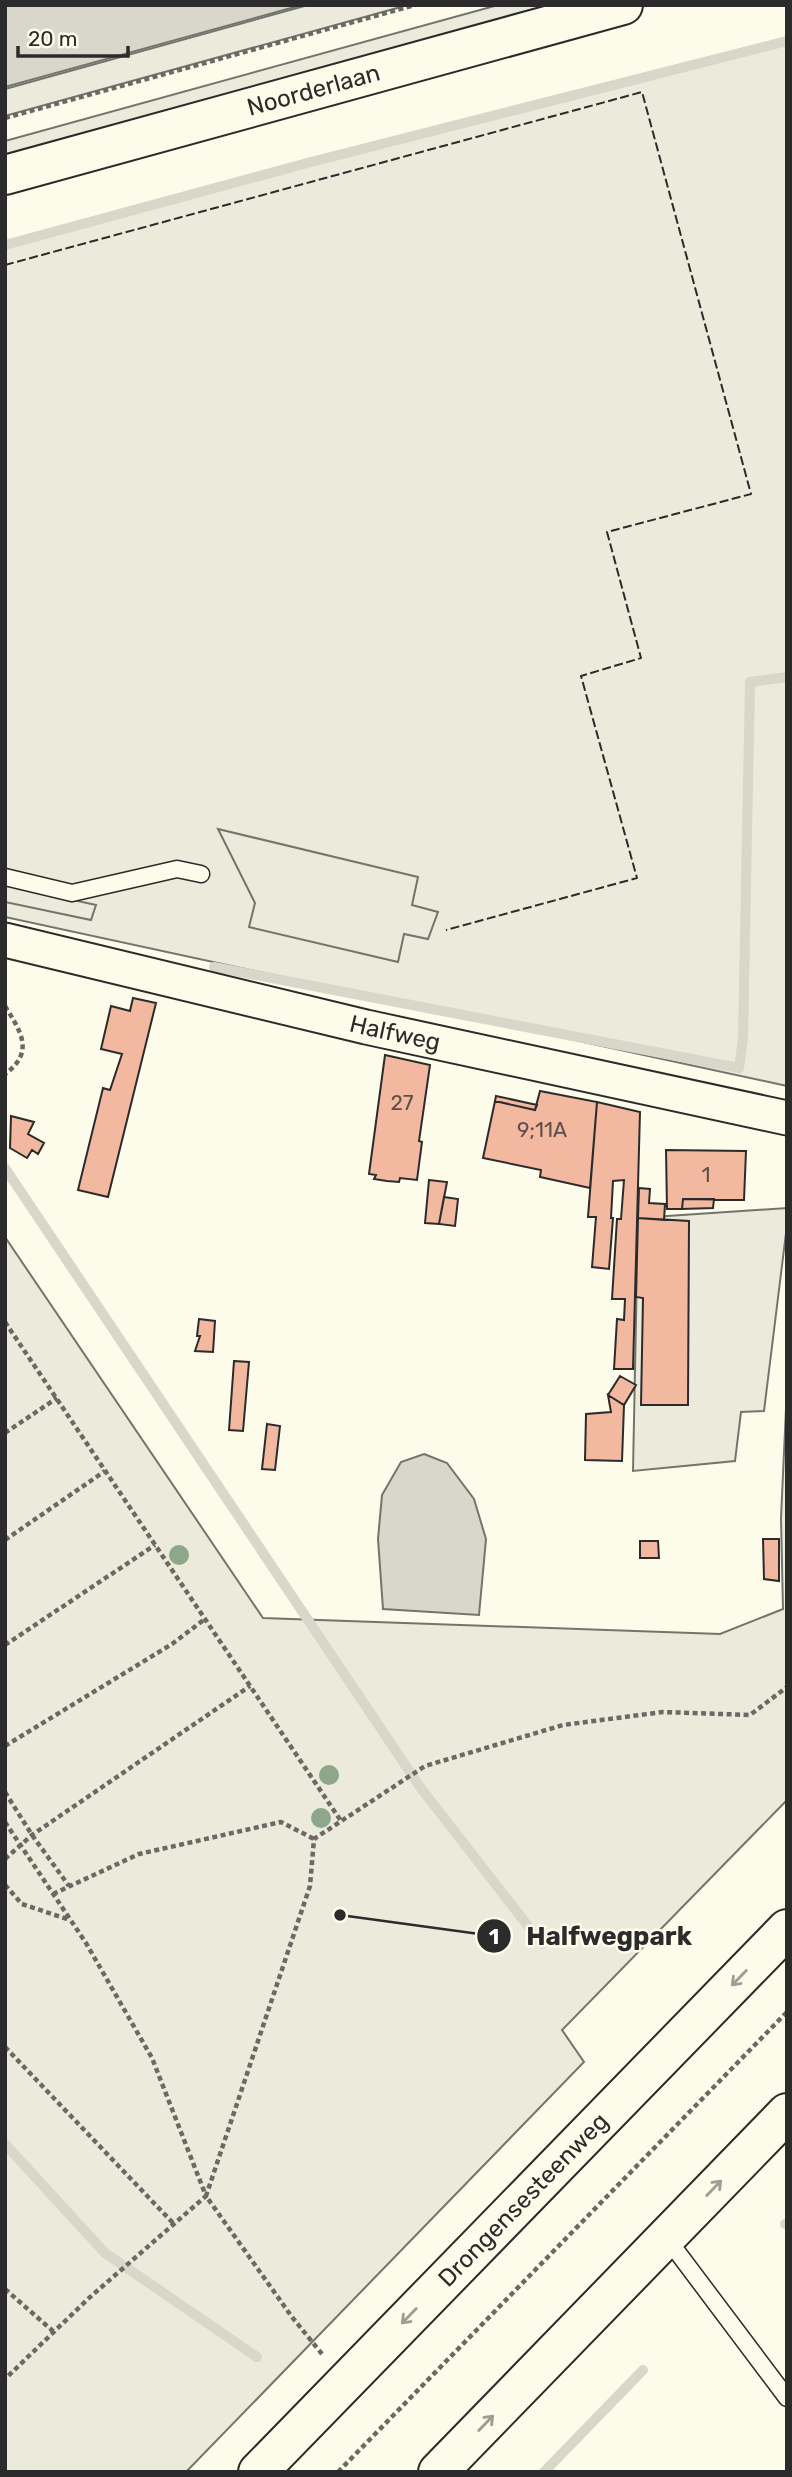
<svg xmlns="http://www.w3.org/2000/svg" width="792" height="2477" viewBox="0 0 792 2477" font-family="Rubik,sans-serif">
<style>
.green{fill:#ecebdb;stroke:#74746e;stroke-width:2}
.parking{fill:#eceadb;stroke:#74746e;stroke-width:2}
.water{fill:#d8d7c9;stroke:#74746e;stroke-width:2}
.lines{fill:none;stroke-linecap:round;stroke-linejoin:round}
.stream{stroke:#d8d7c9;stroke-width:10}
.building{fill:#f2b8a0;stroke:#2b2b2b;stroke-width:2}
.lane-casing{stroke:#2b2b2b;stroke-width:19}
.street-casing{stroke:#2b2b2b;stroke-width:37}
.secondary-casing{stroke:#2b2b2b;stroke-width:42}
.highway-casing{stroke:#2b2b2b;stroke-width:42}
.path{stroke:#6a6964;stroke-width:4.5;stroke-dasharray:5 3.5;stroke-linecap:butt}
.lane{stroke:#fdfbea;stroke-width:16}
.street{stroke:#fdfbea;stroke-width:33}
.secondary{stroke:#fdfbea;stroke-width:38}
.highway{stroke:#fdfbea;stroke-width:38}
.fence{stroke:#2b2b2b;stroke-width:2;stroke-dasharray:9 3.5;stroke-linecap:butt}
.tree{fill:#8ea78a}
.oneway{stroke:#9e9d94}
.labels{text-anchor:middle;stroke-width:5;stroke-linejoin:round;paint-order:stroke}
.number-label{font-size:21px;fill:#5d4e48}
.street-label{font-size:24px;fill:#2b2b2b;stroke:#fdfbea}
.leader{fill:none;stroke:#2b2b2b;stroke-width:2.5}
.callout-dot{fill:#2b2b2b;stroke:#fdfbea;stroke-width:2.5}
.mark-label{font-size:21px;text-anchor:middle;font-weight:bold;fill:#fff}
.callout-label{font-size:26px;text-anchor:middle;font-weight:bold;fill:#2b2b2b;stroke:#fdfbea;stroke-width:5;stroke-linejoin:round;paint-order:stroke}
</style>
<rect width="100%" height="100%" fill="#fdfbea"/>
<path class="green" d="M308,5h100l-403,111v-27z
M787,41v1045l-782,-169v-672z
M787,1208v17l-23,186 -23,1 -6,49 -102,10 5,-253z
M5,1237l258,381 457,16 63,-25 -2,-91 6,-131v413l-225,230 22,32 -398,410h-181z"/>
<path class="parking" d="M498,5h53l-546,151v-15z
M218,829l200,48 -6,28 26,7 -10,27 -24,-5 -6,28 -149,-35 6,-24z
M5,885l91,20 -5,15 -86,-18z"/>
<path class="water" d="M5,5h297l-297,82z
M424,1454l23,9 27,36 12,40 -7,76 -96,-6 -5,-70 4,-44 19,-33z"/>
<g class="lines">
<path class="stream" d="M5,245l306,-83 476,-121
M214,967l525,101 4,-30 7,-356 37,-5
M5,1168l415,619 122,157
M5,2144l100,109 152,104
M785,2224l2,-1
M544,2472l99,-102"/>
</g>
<path class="building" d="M133,998l23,5 -48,194 -30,-7 25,-102 7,2 12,-36 -21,-5 10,-43 19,5z
M385,1055l45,10 -11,76 3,1 -5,38 -17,-2 -1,4 -12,-1 -13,-2 2,-4 -7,-1z
M540,1091l57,11 -7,86 -50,-11 1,-7 -58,-12 12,-57 40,9z
M496,1096l41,9 -2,5 -40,-9z
M597,1102l43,10 -7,257h-19l3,-50 7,1 1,-21h-13l5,-80h4l3,-39 -11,1 -2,37h2l-4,51 -17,-2 4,-50h-8z
M11,1116l23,6 -6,12 16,9 -6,11 -6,-4 -5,8 -17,-10z
M666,1150l80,1 -2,49 -61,-1 -1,10h-15z
M429,1180l18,2 -8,42 -14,-1z
M639,1188l11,1 -1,14 16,1 -1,16 -26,-2z
M444,1197l14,2 -3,27 -16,-2z
M683,1199h31l-1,9 -31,1z
M638,1218l51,3 -1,184h-47l2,-107 -7,-1z
M199,1319l16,2 -2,31 -18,-1 5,-15h-3z
M234,1361l15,1 -6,69 -14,-1z
M620,1376l16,9 -12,20 -16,-10z
M608,1395l16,10 -2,56 -37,-1 1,-46 25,-2z
M267,1424l13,2 -5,44 -13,-1z
M763,1539h16v42l-15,-2z
M640,1541h18l1,17h-19z"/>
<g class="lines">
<defs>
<path id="lane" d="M5,877l67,16 105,-24 24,5
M666,2237l121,161"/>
<g id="street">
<path id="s1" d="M5,940l361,87 421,91"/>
</g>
<g id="secondary">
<path id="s2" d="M5,175l618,-170"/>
</g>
<g id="highway">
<path id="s3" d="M258,2472l529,-543"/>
<path d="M438,2472l349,-359"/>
</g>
</defs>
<use href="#lane" class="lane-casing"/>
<use href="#street" class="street-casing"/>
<use href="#secondary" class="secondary-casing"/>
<use href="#highway" class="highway-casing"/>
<path class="path" d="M5,118l410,-113
M5,1006c16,26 30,46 0,68
M5,1322l336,499
M5,1433l52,-35
M5,1540l100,-69
M5,1645l150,-100
M5,1746l167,-102 33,-25
M5,1792l27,43 37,51
M5,1822l81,121 66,115 54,138 -117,102 -84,81
M5,1859l27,-24 218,-149
M5,1885l17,19 48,16
M53,1894l86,-40 142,-32 33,17
M5,2047l168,176
M5,2289l49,43
M322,2354l-30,-37 -86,-121 104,-310 4,-47 111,-73 138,-41 100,-13 87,3 37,-28
M338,2472l449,-460"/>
<use href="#lane" class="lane"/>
<use href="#street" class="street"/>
<use href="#secondary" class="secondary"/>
<use href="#highway" class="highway"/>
<path class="fence" d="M5,265l637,-173 109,402 -144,38 34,126 -60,18 56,202 -191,52"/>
</g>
<g class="tree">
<circle cx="179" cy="1555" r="10"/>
<circle cx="329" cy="1775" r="10"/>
<circle cx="321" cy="1818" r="10"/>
</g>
<defs><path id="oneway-shaft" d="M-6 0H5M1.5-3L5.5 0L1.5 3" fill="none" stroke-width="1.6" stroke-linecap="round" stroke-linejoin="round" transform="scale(1.75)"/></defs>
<g class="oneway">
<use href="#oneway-shaft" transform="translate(739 1978) rotate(134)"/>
<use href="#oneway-shaft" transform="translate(714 2188) rotate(-46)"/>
<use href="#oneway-shaft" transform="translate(409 2316) rotate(134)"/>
<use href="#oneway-shaft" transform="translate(486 2423) rotate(-46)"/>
</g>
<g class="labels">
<g class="number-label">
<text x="402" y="1110">27</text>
<text x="542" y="1137">9;11A</text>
<text x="706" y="1182">1</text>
</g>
<g class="street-label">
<text dy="8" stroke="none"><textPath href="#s2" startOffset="320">Noorderlaan</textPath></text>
<text dy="8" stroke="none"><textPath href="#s1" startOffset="401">Halfweg</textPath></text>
<text dy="8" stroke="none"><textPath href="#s3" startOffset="380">Drongensesteenweg</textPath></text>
</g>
</g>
<path class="leader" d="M340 1915L494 1936"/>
<g class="callout-dot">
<circle cx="340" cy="1915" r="7"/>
<circle cx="494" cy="1936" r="18"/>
</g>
<g class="mark-label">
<text x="494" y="1944">1</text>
</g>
<g class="callout-label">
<text x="609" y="1945">Halfwegpark</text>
</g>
<rect width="792" height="2477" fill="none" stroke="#2b2b2b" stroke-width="14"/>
<path d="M18 46v10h110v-10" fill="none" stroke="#2b2b2b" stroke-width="3.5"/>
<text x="28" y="46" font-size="21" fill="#2b2b2b" stroke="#fdfbea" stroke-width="5" paint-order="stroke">20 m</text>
</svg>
